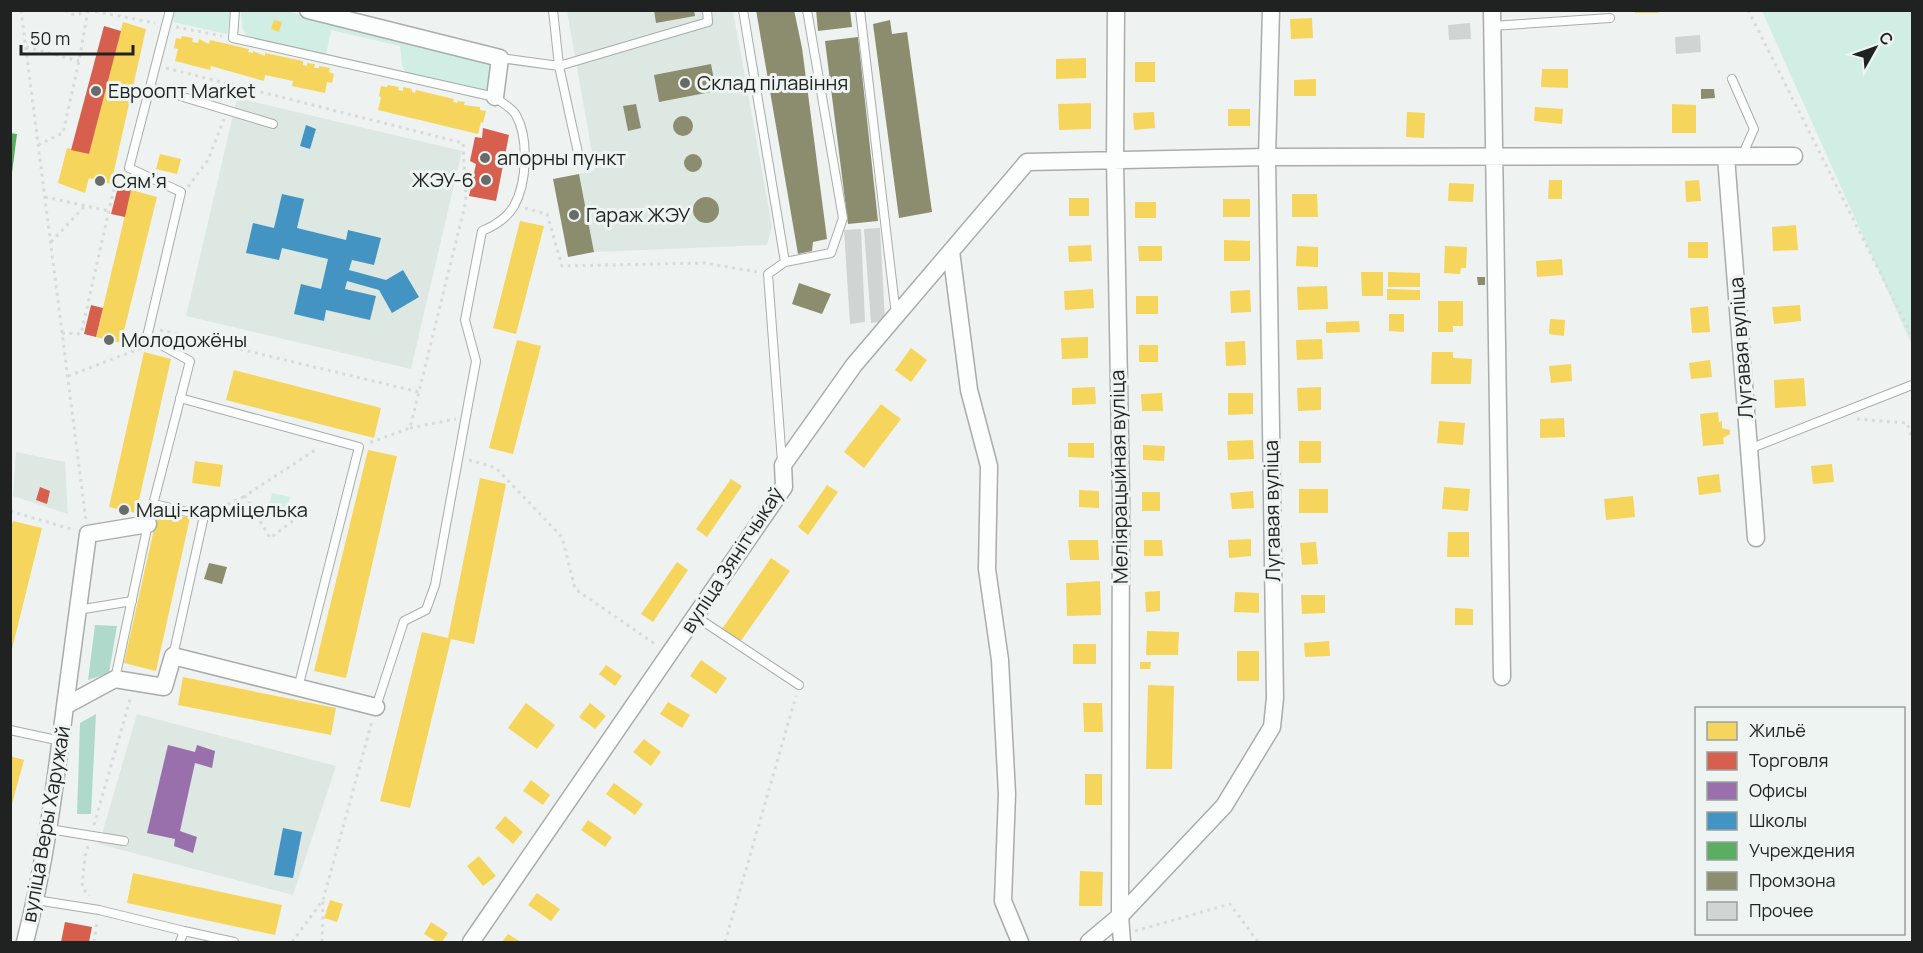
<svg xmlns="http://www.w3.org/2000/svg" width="1923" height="953" viewBox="0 0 1923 953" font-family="Manrope,sans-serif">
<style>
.built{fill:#dde8e3}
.green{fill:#d0eee3}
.forest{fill:#afdacb}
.homes{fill:#f6d55c}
.shops{fill:#d6604d}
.offices{fill:#9970ab}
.schools{fill:#4393c3}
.public{fill:#5aae61}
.industry{fill:#8c8c6e}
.building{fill:#d0d4d2}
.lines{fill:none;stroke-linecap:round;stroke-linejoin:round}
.service-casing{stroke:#a8acab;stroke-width:10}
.minor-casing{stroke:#a8acab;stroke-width:19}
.path{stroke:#dadada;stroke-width:3;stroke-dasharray:3 4.5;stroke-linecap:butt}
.service{stroke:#fcfdfd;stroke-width:8}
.minor{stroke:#fcfdfd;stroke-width:16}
.poi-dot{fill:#676b6a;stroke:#edf4f1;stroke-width:2}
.labels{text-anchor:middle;stroke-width:6;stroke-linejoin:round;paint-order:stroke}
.poi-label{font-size:20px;fill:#1f2221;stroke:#edf4f1;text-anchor:start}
.street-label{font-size:20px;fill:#1f2221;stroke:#edf4f1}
</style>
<rect width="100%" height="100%" fill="#eef3f1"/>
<path class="built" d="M567,11h166l39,215 -5,19 -173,7 -15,-78 16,-4z
M237,98l225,53 -51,218 -225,-53z
M16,452l49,10 3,52 -55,-18z
M137,714l199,52 -43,129 -194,-51z"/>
<path class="green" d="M175,11h55l-3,23 -54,-12z
M241,11h45l204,50 -4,36 -78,-21 -6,-10 -2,-20 -69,-16 -5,25 -79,-18 -5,-10z
M1762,11h150v334z
M272,493l18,4 -6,22 -17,-4z"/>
<path class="forest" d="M95,625l22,1 -8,47 -21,7z
M96,714l-5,100h-14l3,-91z"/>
<path class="homes" d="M1635,10h23l1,3h-24z
M1312,18l1,20 -22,1 -1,-20z
M274,20l8,2 -3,10 -8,-3z
M123,22l23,7 -35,155 -22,-6 -4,15 -27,-10 9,-35 22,6z
M182,36l11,2 -1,4 6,1 1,-4 10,5 1,-4 39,9 -1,3 5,1v-2l12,5v-3l38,8v4l4,1v-3l8,1 -1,4h5v-2l11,2 -1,4 5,2 -2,9 -5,-1 -2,11 -33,-7 1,-5 -28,-6 -1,6 -53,-15 -1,4 -35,-9 3,-12 -4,-1 2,-10 5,1z
M1086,58v20l-30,1v-20z
M1135,62h20v20h-20z
M1542,69h26v19l-27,-1z
M1316,79v17h-22v-16z
M388,85l11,2 -1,3 5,1v-4l9,2v3l3,1 1,-3 38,9 -1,3 4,1 1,-2 7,1 -1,3 16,2v3l6,1 -3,12 -2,-1 -3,12 -100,-24 3,-13 -2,-1 2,-10 6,1z
M1091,103v26l-32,1 -1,-26z
M1672,104l24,1v28h-24z
M1535,107l28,2 -1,15 -28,-3z
M1228,109h22v17h-22z
M1154,112l1,16 -21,2 -1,-17z
M1407,112l18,1 -1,25 -18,-1z
M160,154l21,5 -4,15 -21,-5z
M1549,180h13v19h-14z
M1699,180l2,21 -15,1 -1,-21z
M1449,183l25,1 -1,18 -25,-1z
M131,190l26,7 -36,146 -25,-6z
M1292,194h25l1,23h-26z
M1069,198h20v18h-20z
M1223,199h27v18h-27z
M1135,202h21v16h-21z
M520,221l24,5 -28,108 -23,-6z
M1796,225l2,25 -25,1 -1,-24z
M1224,240l26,1v20h-26z
M1688,242h20v16h-20z
M1091,245l1,16 -23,1 -1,-16z
M1138,246h24v15h-23z
M1297,246l21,1v20l-22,-1z
M1445,246l22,1 -1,21h-5l-1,6 -16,-1z
M1562,259l1,16 -26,2 -1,-16z
M1361,272h22v24h-21z
M1388,272l32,1v14h-32z
M1327,286l1,23 -30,1 -1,-23z
M1093,289l1,19 -29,2 -1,-19z
M1387,289l33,1v10h-33z
M1250,290l1,22 -20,1 -1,-22z
M1136,296h22v18h-22z
M1438,301h25v25h-10v6h-15z
M1800,305l1,16 -27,3 -2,-17z
M1708,306l2,26 -18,1 -2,-25z
M1389,314h15v18l-15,-1z
M1550,319l15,1 -1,16 -15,-2z
M1359,321l1,11 -34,1v-11z
M1088,337v21l-26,1 -1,-21z
M1322,339l1,20 -26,1 -1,-20z
M517,340l24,6 -28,108 -24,-6z
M1245,341l1,24 -20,1 -1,-24z
M1139,345h19v17h-19z
M911,348l16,12 -16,22 -16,-12z
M144,352l27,7 -35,154 -27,-6z
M1432,352h21v6l19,1 -1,25h-40z
M1710,360l2,17 -21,2 -2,-16z
M1571,364l1,17 -21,2 -2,-17z
M234,370l147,38 -7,30 -148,-38z
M1804,378l2,28 -31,2 -1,-28z
M1095,387l1,17 -24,1v-17z
M1321,387v23l-23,1 -1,-23z
M1162,393l1,18h-21l-1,-17z
M1228,393h25v21l-25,1z
M881,404l20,15 -37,49 -20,-16z
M1718,412l1,10 3,-1v7l8,2v4l-7,4 1,6 -21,2 -3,-32z
M1564,418l1,19 -25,1v-19z
M1439,421l26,2 -2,22 -26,-2z
M1253,440l1,19 -26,1 -1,-19z
M1299,441h22v22h-22z
M1068,443h26v15l-26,-1z
M1143,445l22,1 -1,15 -21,-1z
M368,450l29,6 -51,222 -32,-7z
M195,461l28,4 -3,22 -28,-4z
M1832,464l2,18 -21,2 -2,-18z
M1719,474l2,18 -22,3 -2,-18z
M480,478l26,6 -32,160 -23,-5 -41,169 -30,-7 42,-169 26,6z
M731,479l11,7 -35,51 -11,-8z
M827,485l11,7 -30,43 -10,-8z
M1444,487l26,2 -2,22 -26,-2z
M1299,489h29v24h-29z
M1079,490l20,1v17l-20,-1z
M1253,491l1,17 -22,1 -2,-16z
M1142,492h18v19h-18z
M1633,496l2,21 -29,3 -2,-21z
M158,511l32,7 -34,153 -32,-8z
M13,521l29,7 -31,125 -1,-123z
M1448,532h21v25h-22z
M1251,539v17l-22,2 -1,-18z
M1068,540h30l1,20h-29z
M1144,540h18l1,16h-19z
M1316,542l2,22 -16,1 -2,-22z
M771,558l19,13 -50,71 -18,-13z
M677,562l11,8 -35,52 -12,-8z
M1100,581l1,34 -34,1 -1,-33z
M1160,591v20l-14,1 -1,-20z
M1235,592l24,1v20l-25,-1z
M1301,595h24v18l-23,1z
M1455,608l18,1v16h-18z
M1147,631l32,1 -1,23h-32z
M1329,641l1,15 -25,1 -1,-14z
M1073,644h23v20h-23z
M1237,651h22v30h-22z
M701,660l26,18 -11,16 -26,-18z
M1140,662h11l-1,7h-10z
M606,665l16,11 -7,10 -16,-12z
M183,677l153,31 -5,27 -153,-30z
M1148,685l26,1 -2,83h-26z
M668,702l22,13 -8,13 -22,-14z
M526,703l29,22 -18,24 -29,-21z
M590,703l16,13 -11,13 -16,-12z
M1083,703h19l1,29h-19z
M644,739l17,13 -10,14 -18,-14z
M10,756l14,4 -12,44 -2,-1z
M1085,774h17v31h-17z
M531,780l19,15 -7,10 -20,-14z
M614,783l29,21 -8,11 -29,-21z
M505,816l18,16 -10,12 -18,-16z
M588,820l24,17 -7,10 -24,-17z
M479,856l17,20 -13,10 -16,-20z
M1080,871l23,1 -1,34h-23z
M133,873l149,32 -7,30 -148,-32z
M537,893l23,16 -9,12 -23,-16z
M330,900l13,4 -6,18 -13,-4z
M431,922l17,11 -6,9h-5l-13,-8z
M508,934l13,8h-19z"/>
<path class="shops" d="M104,26l17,5 -32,123 -18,-4z
M483,128l26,7 -13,66 -27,-5 7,-32 -6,-3 5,-24 7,1z
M118,187l13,3 -6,27 -14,-3z
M91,305l12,3 -7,29 -12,-3z
M40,487l10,4 -3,13 -11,-4z
M65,922l27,5 -3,15h-28z"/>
<path class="offices" d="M168,745l27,7 2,-7 18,6 -3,17 -17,-5 -15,68 17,6 -4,16 -19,-7 1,-7 -28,-6z"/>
<path class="schools" d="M306,125l10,4 -6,20 -10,-3z
M282,194l22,5 -7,29 49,12 2,-10 33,8 -7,27 -22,-5 -3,10 37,10 17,-10 16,27 -27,16 -13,-23 -32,-9 -2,8 31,7 -6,24 -44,-10 -2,11 -30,-7 7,-30 20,5 7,-30 -46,-11 -3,12 -33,-7 7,-30 21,5z
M283,828l19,4 -9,46 -19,-3z"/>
<path class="public" d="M10,133l7,1 -5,39h-2z"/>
<path class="industry" d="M654,10h40l1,6 -39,7z
M756,10h38l8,38 25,191 -14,3 -1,9 -14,3z
M816,10h34l2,17 -34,4z
M890,20l2,14 15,-2 25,180 -33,6 -26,-194z
M858,37l20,184 -30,3 -23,-183z
M711,64l5,27 -57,11 -5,-27z
M1701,89h13l1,9 -14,1z
M636,104l5,24 -13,3 -5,-25z
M673 126a10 10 0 1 1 20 0a10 10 0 1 1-20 0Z
M684 163a9 9 0 1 1 18 0a9 9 0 1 1-18 0Z
M579,174l15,78 -26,5 -15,-78z
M693 210a13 13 0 1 1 26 0a13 13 0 1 1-26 0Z
M1477,277h8v8h-7z
M799,283l32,11 -9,20 -30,-10z
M209,563l18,4 -5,17 -18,-5z"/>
<path class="building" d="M1470,23l1,16 -22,1 -1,-15z
M1700,35l1,17 -25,2 -1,-17z
M880,228l5,93 -14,2 -7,-94z
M861,229l4,93 -15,2 -6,-94z"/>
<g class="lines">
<defs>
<path id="service" d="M235,10l-2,28 262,59c7,6 17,11 21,18 13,23 11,68 -2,91 -7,12 -20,20 -32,25l-17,89 11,41 -41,224 -9,25 -22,11 -28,86
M553,10l6,56 21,96
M743,10l42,252 -17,12 14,188
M860,10l36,305
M1492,26l118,-8
M500,58l59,8 149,-44 -1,-12
M1732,79l22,50 -12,27
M150,87l123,37
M785,262l46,-9 12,-35 -36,-208
M180,398l179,49 -61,241
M1749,449l163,-64
M154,504l50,12 -31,140
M78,610l54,-9
M695,616l104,69
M115,679l33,-155 42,-163 -43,-24 34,-145 -52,-24 41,-158
M10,730l51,11
M49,829l75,12
M36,900l63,10 85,21
M180,942l4,-11 50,11"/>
<path id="minor" d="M308,10l192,48 -5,39
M1116,10l-1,150 6,336 -1,420 2,26
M1492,10l10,667
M1726,157l30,381
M951,251l18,139 20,76 -2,103 13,91 7,134 -4,107 17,41
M65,706l23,-172 60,-10
M25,942c20,-77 30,-156 40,-236l50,-27 49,8 9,-31 203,51
M471,942l313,-455 -1,-22 71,-100 173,-203 240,-5 527,-1
M1089,942l31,-26 104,-110 48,-79 3,-29 -8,-541 4,-147"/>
</defs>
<use href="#service" class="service-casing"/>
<use href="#minor" class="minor-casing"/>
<path class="path" d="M21,10l65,511
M65,10c8,7 14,5 22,0
M88,10l67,13
M1748,10l164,326
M176,27l46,9
M26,47l53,14
M166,68l297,75 3,58 -56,227 -41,15
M230,101l4,-16
M38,145l25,-12 16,-72 9,-51
M188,187l20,-27 16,-41
M45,197l64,14
M525,208l22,6 15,52 143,-3 52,9
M51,242l34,-36
M160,330l259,62
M62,333l19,1 34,-150 7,-8
M68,376l76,-29
M1857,419l50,4 5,15
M410,428l46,-9
M469,460l27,8 66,69 13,52 83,57
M10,511l64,19
M214,511l31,-15
M305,512l-35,26 -25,-42 73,-48
M94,825l37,-129
M88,846l-3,10 -3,31 7,9
M1135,931l95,-27 28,38
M94,942l3,-21
M292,942l31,-42 49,-179
M322,942l1,-42
M725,942l71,-246"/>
<use href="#service" class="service"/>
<use href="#minor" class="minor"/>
</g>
<g class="poi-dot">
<circle cx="685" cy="83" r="6"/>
<circle cx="96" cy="91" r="6"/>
<circle cx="485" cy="158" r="6"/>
<circle cx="486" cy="180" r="6"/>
<circle cx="100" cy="181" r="6"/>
<circle cx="574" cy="215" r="6"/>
<circle cx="109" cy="340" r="6"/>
<circle cx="124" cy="510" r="6"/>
</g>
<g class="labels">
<g class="poi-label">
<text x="697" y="90">Склад пілавіння</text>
<text x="108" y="98">Евроопт Market</text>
<text x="497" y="165">апорны пункт</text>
<text x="474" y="187" text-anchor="end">ЖЭУ-6</text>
<text x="112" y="188">Сямʼя</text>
<text x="586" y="222">Гараж ЖЭУ</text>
<text x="121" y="347">Молодожёны</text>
<text x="136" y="517">Маці-карміцелька</text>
</g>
<g class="street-label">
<text transform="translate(1741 348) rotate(-94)" y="7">Лугавая вуліца</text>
<text transform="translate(1119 477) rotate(-91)" y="7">Меліярацыйная вуліца</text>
<text transform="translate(1272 511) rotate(-91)" y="7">Лугавая вуліца</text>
<text transform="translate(732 560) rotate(-57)" y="7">вуліца Зянітчыкаў</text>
<text transform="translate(46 824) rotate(-80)" y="7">вуліца Веры Харужай</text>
</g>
</g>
<rect width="1923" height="953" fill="none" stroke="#1f2221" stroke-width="24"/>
<rect x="1695" y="707" width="210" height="228" fill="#edf4f1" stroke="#9ba09e" stroke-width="1.5"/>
<rect x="1707" y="722" width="30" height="18" fill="#f6d55c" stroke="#9ba09e" stroke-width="1.5"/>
<text x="1749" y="737" font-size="18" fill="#1f2221">Жильё</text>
<rect x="1707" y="752" width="30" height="18" fill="#d6604d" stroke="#9ba09e" stroke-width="1.5"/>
<text x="1749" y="767" font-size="18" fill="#1f2221">Торговля</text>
<rect x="1707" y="782" width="30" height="18" fill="#9970ab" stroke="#9ba09e" stroke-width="1.5"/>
<text x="1749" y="797" font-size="18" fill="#1f2221">Офисы</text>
<rect x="1707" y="812" width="30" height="18" fill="#4393c3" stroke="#9ba09e" stroke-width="1.5"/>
<text x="1749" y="827" font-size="18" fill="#1f2221">Школы</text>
<rect x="1707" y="842" width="30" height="18" fill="#5aae61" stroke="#9ba09e" stroke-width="1.5"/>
<text x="1749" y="857" font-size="18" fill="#1f2221">Учреждения</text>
<rect x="1707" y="872" width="30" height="18" fill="#8c8c6e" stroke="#9ba09e" stroke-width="1.5"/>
<text x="1749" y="887" font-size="18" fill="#1f2221">Промзона</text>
<rect x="1707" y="902" width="30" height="18" fill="#d0d4d2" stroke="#9ba09e" stroke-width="1.5"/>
<text x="1749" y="917" font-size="18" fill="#1f2221">Прочее</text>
<g transform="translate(1875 48) rotate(50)" stroke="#edf4f1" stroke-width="4.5" paint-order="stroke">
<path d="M0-4.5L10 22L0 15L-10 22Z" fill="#1f2221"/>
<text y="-9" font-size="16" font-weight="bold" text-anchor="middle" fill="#1f2221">С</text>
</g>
<path d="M21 45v9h112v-9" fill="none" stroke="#1f2221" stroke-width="3"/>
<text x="30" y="45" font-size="18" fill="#1f2221" stroke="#edf4f1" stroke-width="4.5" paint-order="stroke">50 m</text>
</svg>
